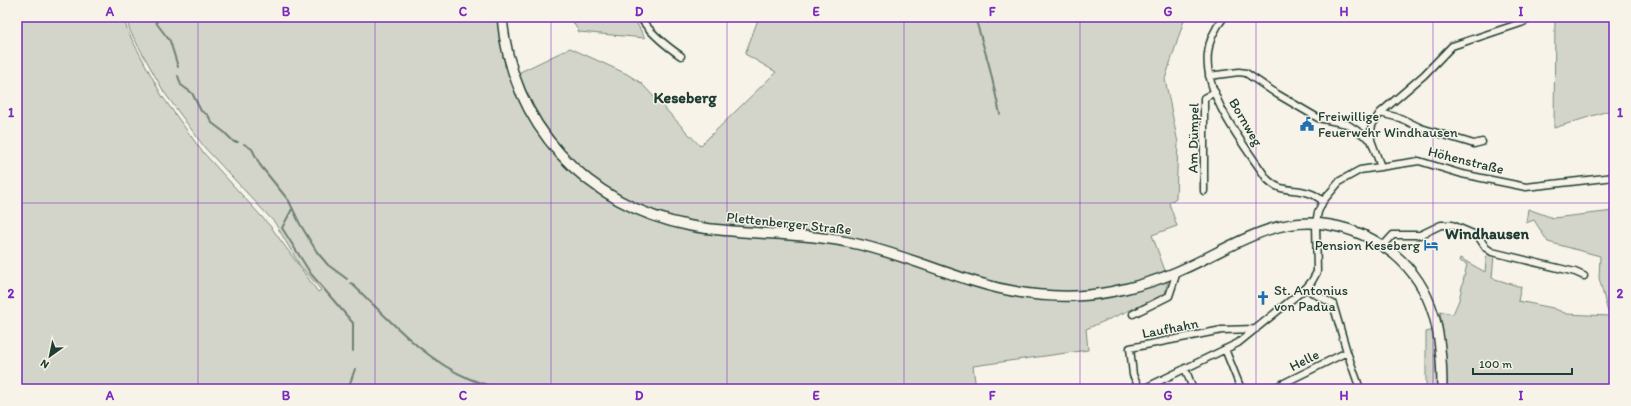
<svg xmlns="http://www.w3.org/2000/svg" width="1631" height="406" viewBox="0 0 1631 406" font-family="Itim,sans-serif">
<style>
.green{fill:#d3d5ca;stroke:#79897f}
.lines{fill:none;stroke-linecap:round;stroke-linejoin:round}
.stream{stroke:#6f8077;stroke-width:2}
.minor-casing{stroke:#1f3d34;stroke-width:9}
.secondary-casing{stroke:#1f3d34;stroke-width:12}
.minor{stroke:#f7f3e8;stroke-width:6}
.secondary{stroke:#f7f3e8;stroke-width:9}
.grid{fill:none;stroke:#7b2cbf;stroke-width:1;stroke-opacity:0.55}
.labels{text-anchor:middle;stroke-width:3;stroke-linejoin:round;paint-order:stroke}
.poi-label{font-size:14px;fill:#1f3d34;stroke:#f7f3e8;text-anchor:start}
.street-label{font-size:14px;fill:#1f3d34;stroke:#f7f3e8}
.quarter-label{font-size:16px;font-weight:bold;fill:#1f3d34;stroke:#f7f3e8}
.neatline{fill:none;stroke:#7b2cbf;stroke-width:1.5}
.grid-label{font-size:13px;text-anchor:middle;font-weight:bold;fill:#7b2cbf}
</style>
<rect width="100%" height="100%" fill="#f7f3e8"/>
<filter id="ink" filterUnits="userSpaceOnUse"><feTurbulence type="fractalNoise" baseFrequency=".025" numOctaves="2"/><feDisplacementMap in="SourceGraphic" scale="8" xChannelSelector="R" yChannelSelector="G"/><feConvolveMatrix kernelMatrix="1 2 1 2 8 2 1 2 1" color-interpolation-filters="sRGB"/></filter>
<g filter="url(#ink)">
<path class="green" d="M17,17h106l5,15 34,64 39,54 70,77 47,65 3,-2 -22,-26 -24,-41 -70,-75 -41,-56 -34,-61 -4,-14h373l6,50 11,7 54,-26 57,26 14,9 59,63 76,-74 -31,-18 14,-37h426l-20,62 13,64 -2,55 -7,5 8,23 -25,9 16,44 -3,16 -79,34 2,21 -115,16 3,23h-959z
M570,17h63l12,21 -66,-6z
M1555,17h59v92l-60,19z
M1528,209l25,9 61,-7v178h-168l-3,-56 -3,-22 13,3 6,-14 8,-36 -8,-3 1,-3 25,14 2,-21 7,4 -2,23 29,9 -3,14 35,7 14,6 42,2 -10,-38 1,-22 -52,-14 -14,-22 -8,3z
M1434,330l3,59h-13l2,-1v-56z"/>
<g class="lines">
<path class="stream" d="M155,17l2,7 13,17 8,26
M975,17l14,48 11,49
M178,76l3,9 11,8 9,18 7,4 4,8 12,9 10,10h4
M244,144l8,5 8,16 29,36 11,23 17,28 11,13 19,14
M292,209l-10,19 29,46 42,49v28
M351,283c37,35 72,76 119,96 10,4 20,7 29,10
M348,389l7,-20"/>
<defs>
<path id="minor" d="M640,17c10,16 25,28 41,39
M1224,17c-8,10 -15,23 -16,36 -5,42 37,93 59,126 15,15 25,8 42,14 5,1 10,5 14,8
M1209,76l30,-4 7,1 31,21 41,24 29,6 24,16
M1380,113l20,5 21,10 53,16 8,-2
M1381,167l-10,-27v-9l1,-6 8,-12 44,-38 28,-29 69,-23 13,-6
M1204,191v-93l11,-6
M1383,246l10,-11h27l21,-10h11l26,11 8,12 6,4 83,20 9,4
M1306,288l7,5 20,11 14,48 13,37
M1133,314l36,-18 8,-24
M1225,349l16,40
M1185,368l8,21
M1140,389l-7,-14 -3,-27 92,-18 34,-1
M1143,389l95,-46 68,-55 6,-7 5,-9 -1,-49 2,-11 5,-11 17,-20 20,-11 59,-9 43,13 64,13 88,-10
M1272,389l75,-37"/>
<path id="secondary" d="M502,17c9,107 84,189 189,209 55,10 111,5 166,18 40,9 79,26 119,38 32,10 66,15 99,14 31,-1 71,-11 99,-23 52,-21 96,-59 156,-48 24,4 45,14 64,29 42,35 48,83 48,135"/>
</defs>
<use href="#minor" class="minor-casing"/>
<use href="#secondary" class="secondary-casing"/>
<use href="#minor" class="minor"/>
<use href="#secondary" class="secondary"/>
</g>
</g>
<path class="grid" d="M198,17v372M375,17v372M551,17v372M727,17v372M904,17v372M1080,17v372M1256,17v372M1433,17v372M17,203h1597"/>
<defs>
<symbol id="civic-bare" viewBox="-9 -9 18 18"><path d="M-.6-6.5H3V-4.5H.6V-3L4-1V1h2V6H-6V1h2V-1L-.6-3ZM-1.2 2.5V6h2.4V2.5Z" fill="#1f6fb2" stroke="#f7f3e8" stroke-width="2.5" paint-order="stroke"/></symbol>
<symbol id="hotel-bare" viewBox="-9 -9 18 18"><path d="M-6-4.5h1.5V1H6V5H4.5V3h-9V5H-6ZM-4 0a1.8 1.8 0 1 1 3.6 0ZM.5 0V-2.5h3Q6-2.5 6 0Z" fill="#1f6fb2" stroke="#f7f3e8" stroke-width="2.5" paint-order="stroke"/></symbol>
<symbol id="church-bare" viewBox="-9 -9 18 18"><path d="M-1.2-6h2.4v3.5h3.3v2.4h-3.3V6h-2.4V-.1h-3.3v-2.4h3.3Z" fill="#1f6fb2" stroke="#f7f3e8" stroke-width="2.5" paint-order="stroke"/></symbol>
</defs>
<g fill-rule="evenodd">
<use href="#civic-bare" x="1297" y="114" width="20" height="20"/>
<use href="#hotel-bare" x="1421" y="235" width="20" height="20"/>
<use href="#church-bare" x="1253" y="288" width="20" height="20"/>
</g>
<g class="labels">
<g class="poi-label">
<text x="1318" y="121">Freiwillige<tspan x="1318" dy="16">Feuerwehr Windhausen</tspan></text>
<text x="1420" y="250" text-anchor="end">Pension Keseberg</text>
<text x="1274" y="295">St. Antonius<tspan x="1274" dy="16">von Padua</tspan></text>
</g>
<g class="street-label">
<text transform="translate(1246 122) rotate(60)" y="5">Bornweg</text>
<text transform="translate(1193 138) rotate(-89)" y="5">Am Dümpel</text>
<text transform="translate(1466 160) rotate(14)" y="5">Höhenstraße</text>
<text transform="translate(789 223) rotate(6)" y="5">Plettenberger Straße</text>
<text transform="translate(1170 328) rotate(-11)" y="5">Laufhahn</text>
<text transform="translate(1304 360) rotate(-27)" y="5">Helle</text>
</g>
<g class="quarter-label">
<text x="685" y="103">Keseberg</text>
<text x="1487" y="239">Windhausen</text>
</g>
</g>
<rect width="1631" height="406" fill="none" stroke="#f7f3e8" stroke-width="44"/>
<g transform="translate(50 356) rotate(213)" stroke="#f7f3e8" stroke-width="3" paint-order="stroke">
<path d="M0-3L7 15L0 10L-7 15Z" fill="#1f3d34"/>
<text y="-6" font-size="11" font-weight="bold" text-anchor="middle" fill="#1f3d34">N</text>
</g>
<path d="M1473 368v6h99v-6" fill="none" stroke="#1f3d34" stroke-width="2"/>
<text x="1479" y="368" font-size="12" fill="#1f3d34" stroke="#f7f3e8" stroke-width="3" paint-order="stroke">100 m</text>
<rect x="22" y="22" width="1587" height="362" class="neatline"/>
<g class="grid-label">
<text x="110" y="16">A</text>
<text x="286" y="16">B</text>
<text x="463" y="16">C</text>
<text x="639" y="16">D</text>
<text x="816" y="16">E</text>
<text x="992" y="16">F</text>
<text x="1168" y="16">G</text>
<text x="1344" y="16">H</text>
<text x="1521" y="16">I</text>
<text x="11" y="117">1</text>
<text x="1620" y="117">1</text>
<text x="11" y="298">2</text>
<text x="1620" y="298">2</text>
<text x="110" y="400">A</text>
<text x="286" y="400">B</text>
<text x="463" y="400">C</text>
<text x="639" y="400">D</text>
<text x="816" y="400">E</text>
<text x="992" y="400">F</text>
<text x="1168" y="400">G</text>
<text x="1344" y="400">H</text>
<text x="1521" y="400">I</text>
</g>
</svg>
